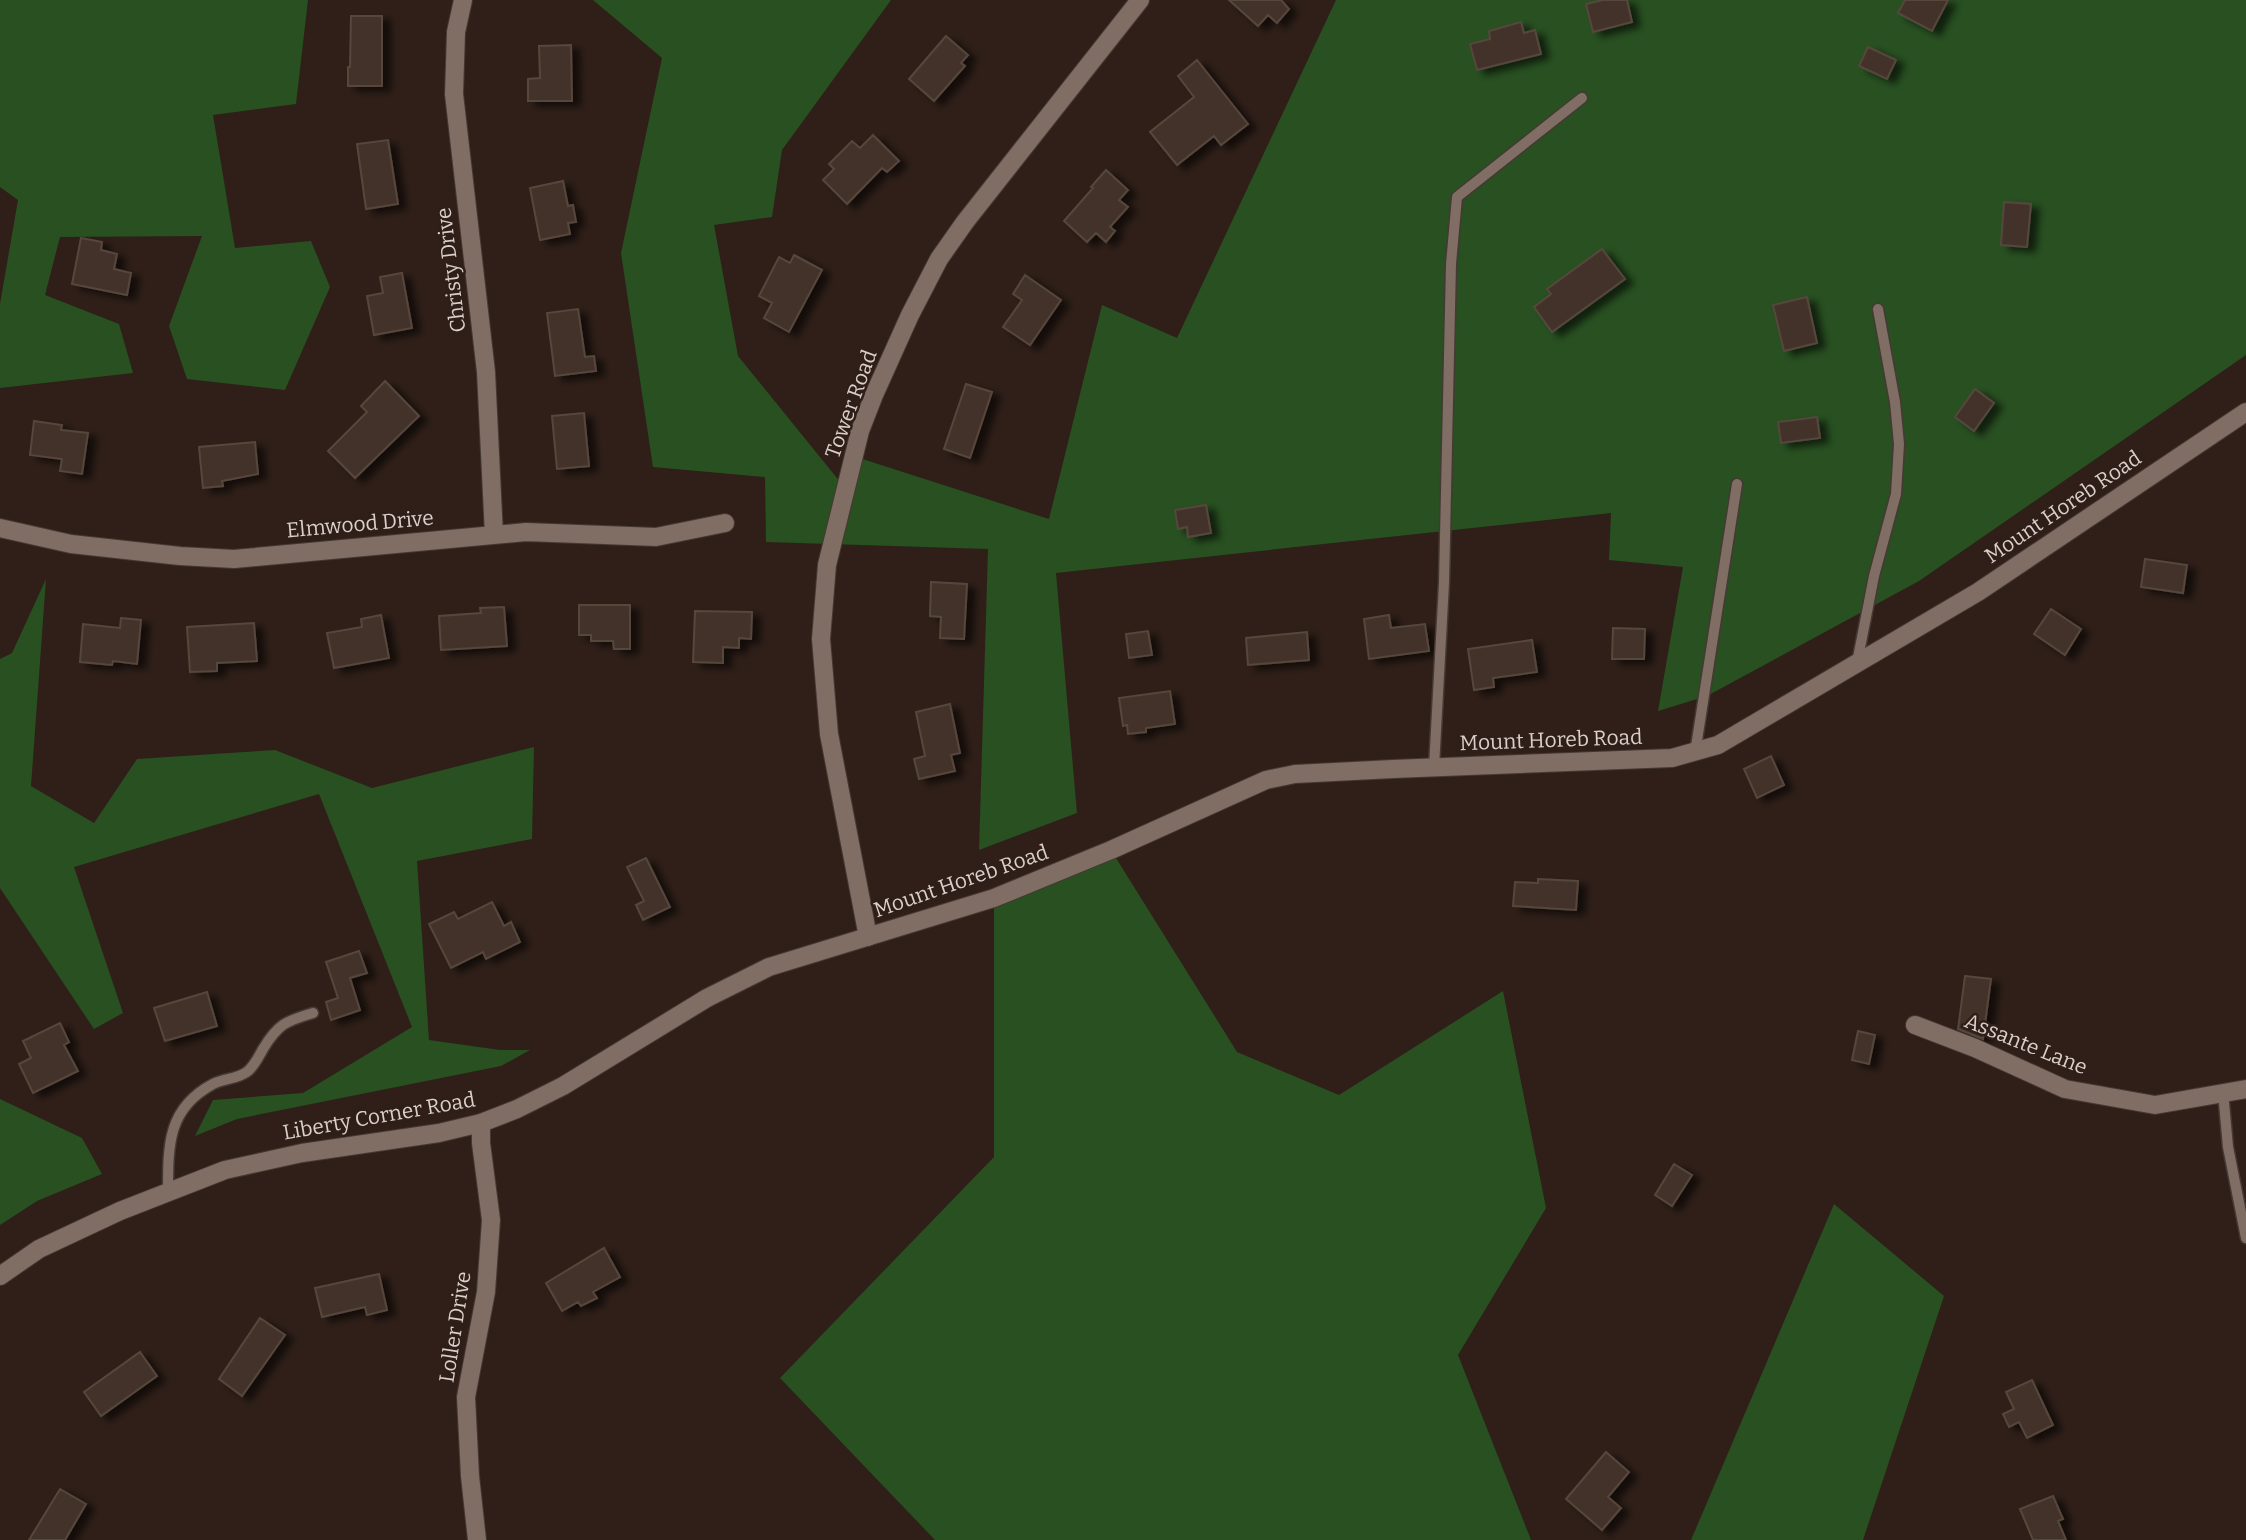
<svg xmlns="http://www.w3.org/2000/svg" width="2246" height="1540" viewBox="0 0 2246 1540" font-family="Bitter,serif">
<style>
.green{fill:#285021}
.building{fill:#43332a;stroke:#57463d;stroke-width:2;filter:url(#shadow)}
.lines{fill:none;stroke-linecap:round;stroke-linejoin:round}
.service-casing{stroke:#453934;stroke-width:13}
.minor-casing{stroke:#453934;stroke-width:20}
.tertiary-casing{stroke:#453934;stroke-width:20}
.service{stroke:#806d64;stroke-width:10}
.minor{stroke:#806d64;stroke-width:18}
.tertiary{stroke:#806d64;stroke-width:18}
.labels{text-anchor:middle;stroke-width:5;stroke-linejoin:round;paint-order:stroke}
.street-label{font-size:21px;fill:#dacfca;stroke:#2f1f18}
</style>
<defs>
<filter id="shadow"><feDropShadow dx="8" dy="4.5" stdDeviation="3.5" flood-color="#0009"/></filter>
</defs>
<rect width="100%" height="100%" fill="#2f1f18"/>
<path class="green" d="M0,0h308l-12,104 -83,11 22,133 76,-7 19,46 -45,103 -98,-11 -18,-53 33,-90 -142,1 -15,58 74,29 14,49 -133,15v-84l18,-104 -18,-13z
M593,0h298l-109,150 -10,67 -58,8 24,131 103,127 9,-28 199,64 53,-214 75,33 159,-338h910v355l-327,226 -212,115 -49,15 25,-144 -74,-7 2,-47 -555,60 21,240 -98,37 9,-301 -222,-7 -1,-65 -112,-10 -32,-214 41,-195z
M46,579l-15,207 63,37 43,-64 138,-9 97,38 162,-41 -2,92 -115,22 12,179 71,10h30l-29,16 -264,53 -42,17 18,-36 90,-7 109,-66 -93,-233 -245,73 49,146 -29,16 -94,-141v-229l12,-6z
M1111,850l126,202 102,43 164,-104 43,217 -88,147 73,185h-596l-155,-162 214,-221v-259z
M0,1099l82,39 20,36 -65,27 -37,24z
M1834,1204l110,92 -81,244h-172z"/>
<path class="building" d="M1229,0h52l8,9 -12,14 -9,-8 -10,11z
M1603,0h24l5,22 -39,10 -7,-28z
M1905,0h43l-16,31 -34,-18z
M351,16h31v70h-34v-19h2z
M1521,22l3,11 11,-3 6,24 -64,16 -7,-26 20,-5 -1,-8z
M946,36l22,19 -7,8 4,3 -31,35 -25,-22z
M571,45l1,56h-44v-22l12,-1 -1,-32z
M1868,47l28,13 -9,19 -28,-13z
M1197,60l51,64 -27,21 -7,-9 -37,29 -27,-33 44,-35 -16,-21z
M873,135l26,26 -12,11 -5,-4 -35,36 -24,-24 11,-11 -5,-5 23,-23 8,7z
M388,140l10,64 -32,5 -9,-65z
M1106,170l22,20 -9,10 9,7 -18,20 5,4 -9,11 -10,-9 -9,9 -23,-21 29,-33 -2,-1z
M563,181l5,25 5,-1 3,17 -8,1 2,11 -30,6 -10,-52z
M2004,202l27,2 -4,43 -26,-2z
M81,238l21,4 -1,8 16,4 -3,15 17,4 -4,22 -55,-11z
M1602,249l23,30 -73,53 -18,-25 17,-13 -4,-5z
M794,255l28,15 -33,62 -25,-14 8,-15 -13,-7 20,-39 11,6z
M402,273l10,55 -38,7 -7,-39 16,-3 -3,-16z
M1025,275l36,25 -31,45 -27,-18 19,-27 -9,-6z
M1807,297l10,46 -33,8 -11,-46z
M578,309l7,48 9,-1 2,15 -41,5 -8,-63z
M385,381l34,35 -64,62 -27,-27 39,-39 -6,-6z
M966,384l26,8 -22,66 -26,-9z
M1975,389l19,14 -20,28 -19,-14z
M584,413l5,53 -32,3 -5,-53z
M1817,417l3,21 -39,5 -3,-21z
M34,421l28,4 -1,5 27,3 -6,41 -22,-3 2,-12 -32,-4z
M255,442l3,32 -36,7 1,5 -20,2 -4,-41z
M1206,505l5,28 -23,4 -1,-10 -9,2 -3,-19z
M2145,559l42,6 -4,28 -42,-6z
M931,582l36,2 -3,55 -24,-1 1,-21 -11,-1z
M579,605h51v44h-16l-1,-8h-22v-6h-12z
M504,607l3,39 -66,4 -2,-34 42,-3 -1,-5z
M2051,609l30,20 -16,26 -31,-21z
M695,611l57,1 -1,27 -12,-1v10l-16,-1v16l-30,-1z
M381,615l8,43 -55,10 -7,-35 35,-6 -1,-8z
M1389,615l2,13 34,-4 4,27 -60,8 -5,-40z
M121,618l20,2 -4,44 -24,-3 -1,4 -32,-3 3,-38 37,4z
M254,623l3,38 -40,2v8l-27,1 -3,-45z
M1613,628l32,1 -1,30h-32z
M1148,631l4,24 -23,3 -3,-24z
M1307,632l2,28 -61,5 -2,-27z
M1532,640l5,32 -44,6 1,9 -20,3 -6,-41z
M1170,691l5,33 -29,4v4l-18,2 -1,-9 -4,1 -4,-28z
M950,704l10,49 -9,2 4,16 -36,8 -5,-20 11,-3 -9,-44z
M1771,756l13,29 -27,13 -13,-29z
M646,858l24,49 -27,13 -7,-15 8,-4 -17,-34z
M1538,879l40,2 -2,29 -63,-4 2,-24 23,1z
M492,902l12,24 7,-4 9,20 -34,17 -3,-7 -32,16 -22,-44 25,-12 4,7z
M359,951l8,22 -17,5 10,32 -29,10 -5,-18 12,-4 -12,-36z
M1965,976l26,3 -8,60 -25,-10z
M207,992l10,34 -52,15 -11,-33z
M60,1023l9,19 -5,3 14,26 -45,22 -14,-29 12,-6 -8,-17z
M1858,1031l17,4 -6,29 -17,-4z
M1674,1164l18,11 -20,31 -17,-11z
M604,1248l16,29 -27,15 4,6 -16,8 -3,-4 -16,9 -16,-28z
M379,1274l8,36 -20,5 -2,-8 -43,10 -7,-29z
M260,1318l25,17 -43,61 -23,-17z
M140,1352l17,24 -56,40 -17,-24z
M2032,1380l21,45 -26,13 -8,-16 -10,5 -6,-13 11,-5 -8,-17z
M1606,1452l23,20 -21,25 13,11 -19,22 -36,-31z
M60,1489l26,15 -21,36h-36z
M2053,1496l10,23 -5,2 8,19h-33l-13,-31z"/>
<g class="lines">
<defs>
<path id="service" d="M1857,663l17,-87 22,-82 3,-50 -4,-42 -17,-93
M1695,753l42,-269
M1434,767l10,-184 7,-319 6,-67 125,-99
M2223,1092l5,55 18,91
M168,1191c0,-47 0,-83 45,-107 12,-6 26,-5 35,-13 7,-6 11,-15 15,-22 15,-25 23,-28 50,-36"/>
<path id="minor" d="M463,0l-7,32 -2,62 32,278 8,163
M0,528l71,16 109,12 54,3 292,-27 130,5 69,-14
M868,937l-39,-203 -8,-95 6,-74 33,-134 14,-36 36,-80 29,-56 26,-37 175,-222
M1915,1025l60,23 90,41 90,16 91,-16
M477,1540l-7,-64 -4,-79 20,-105 5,-72 -10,-77v-20"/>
<path id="tertiary" d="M0,1276l39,-27 81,-38 105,-41 77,-17 137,-20 42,-10 36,-14 46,-23 144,-88 62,-31 225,-69 117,-48 155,-70 29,-6 98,-5 279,-11 46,-13 260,-153 268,-180"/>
</defs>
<use href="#service" class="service-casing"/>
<use href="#minor" class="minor-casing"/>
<use href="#tertiary" class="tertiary-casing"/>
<use href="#service" class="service"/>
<use href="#minor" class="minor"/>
<use href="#tertiary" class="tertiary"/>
</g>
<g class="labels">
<g class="street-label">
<text transform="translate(451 270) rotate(-97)" y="7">Christy Drive</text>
<text transform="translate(851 404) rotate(-70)" y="7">Tower Road</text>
<text transform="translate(2063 507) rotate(-34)" y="7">Mount Horeb Road</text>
<text transform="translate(360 524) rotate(-5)" y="7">Elmwood Drive</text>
<text transform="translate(1551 740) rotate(-2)" y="7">Mount Horeb Road</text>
<text transform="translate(961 881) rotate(-19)" y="7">Mount Horeb Road</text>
<text transform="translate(2026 1044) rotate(22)" y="7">Assante Lane</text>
<text transform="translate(379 1116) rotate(-10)" y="7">Liberty Corner Road</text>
<text transform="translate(455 1327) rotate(-81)" y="7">Loller Drive</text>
</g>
</g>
</svg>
